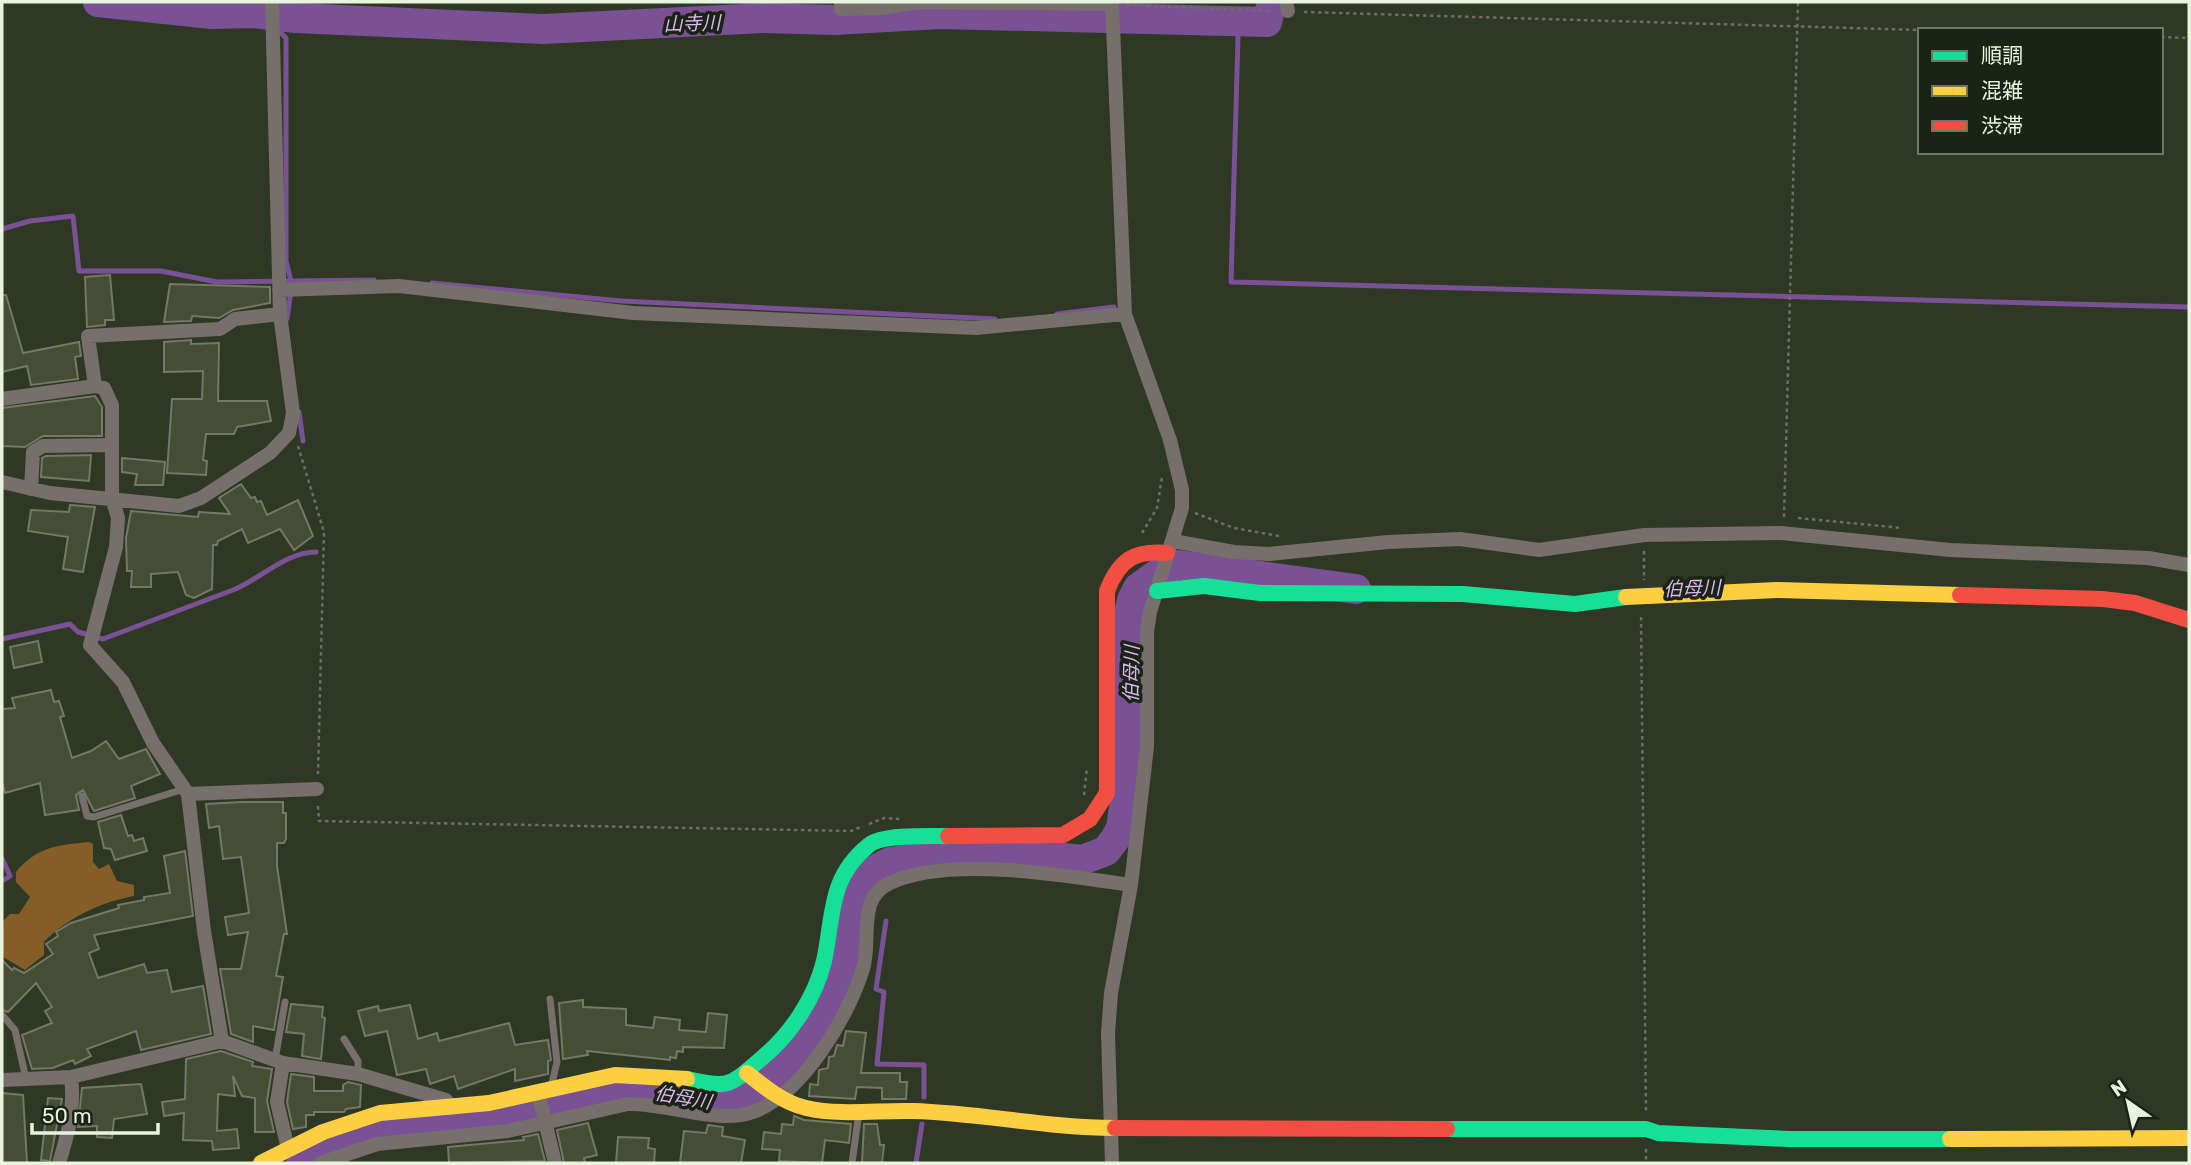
<svg xmlns="http://www.w3.org/2000/svg" width="2191" height="1165" viewBox="0 0 2191 1165" font-family="Rubik,'Noto Sans JP',sans-serif">
<style>
.forest{fill:#845e26}
.lines{fill:none;stroke-linecap:round;stroke-linejoin:round}
.stream{stroke:#7a5194;stroke-width:5}
.river{stroke:#7a5194;stroke-width:30}
.building{fill:#474c34;stroke:#737867;stroke-width:2}
.path{stroke:#6f6d65;stroke-width:2.5;stroke-dasharray:3.5 3.5;stroke-linecap:butt}
.lane{stroke:#776f6b;stroke-width:7}
.street{stroke:#776f6b;stroke-width:14}
.fast{stroke:#16e098;stroke-width:16}
.slow{stroke:#ffcf43;stroke-width:16}
.jam{stroke:#f24e42;stroke-width:16}
.labels{text-anchor:middle;stroke-width:7;stroke-linejoin:round;paint-order:stroke}
.water-label{font-size:19px;font-style:italic;fill:#dab6f3;stroke:#1b2414}
</style>
<rect width="100%" height="100%" fill="#2e3824"/>
<path class="forest" d="M89,842l4,2v18l6,7 10,-5 8,17 17,4v11c-33,6 -67,22 -90,46v13l-19,15 -22,-13 -1,-35 8,-8h9l11,-17 -14,-15v-10c20,-25 42,-27 73,-30z"/>
<g class="lines">
<path class="stream" d="M275,27l11,11v223l5,20
M1238,37l-7,245 958,25
M2,229l28,-8 43,-5 6,55h82l56,11 157,-2
M432,283l190,18 373,18
M1057,314l57,-7
M287,319l4,-28
M299,412l4,29
M2,639l68,-15 8,8 25,7 130,-49c28,-11 52,-38 83,-38
M2,858l8,18 -8,5
M886,921l-10,68 8,3 -7,72 47,1v32
M916,1163l6,-39"/>
<path class="river" d="M98,2l114,12 41,-1 43,5 247,11 221,-11 70,2 107,-6 326,8 5,-20
M301,1163l53,-29 161,-20 89,-23 21,-3 37,2 59,13 14,-1 22,-11 56,-54 18,-32 12,-41 6,-64 8,-16 12,-11 21,-11 51,-8 57,-3 84,9 24,-9 9,-12 6,-11 9,-61 -2,-149 4,-18 6,-12 25,-18 16,-5 177,24"/>
</g>
<path class="building" d="M110,275l4,45h-9v5l-18,2 -2,-50z
M170,284l100,3v16l-37,7 -14,8 -27,-2 -1,5 -27,1z
M2,295h4l17,58 56,-11 2,14 -6,1 3,22 -47,6 -4,-19 -25,6z
M191,340v4l28,-1 -1,58h49l4,20 -34,6 -3,7h-28l-3,26 4,1 -1,14 -39,-2 5,-74h30l1,-28 -39,1v-30z
M95,396l7,11v29h-59l-18,11 -23,-1v-38z
M91,455l-2,26 -48,-4 1,-19 4,-2z
M122,458l43,4 -2,23h-28l2,-11 -15,-2z
M241,484l10,14 4,-1 2,5 4,-1 6,14 31,-15 15,36 -19,14 -14,-21 -32,14 -6,-14 -24,12 -1,4h-4l-1,44 -18,9 -8,-3 -8,-23 -27,2v13h-20l1,-16h-5l-1,-33 5,-27 67,6 1,-5 31,2 -11,-16z
M70,505l25,2 -12,65 -20,-3 5,-32 -40,-6 3,-21 38,2z
M38,641l4,21 -28,6 -4,-21z
M51,690l3,12 5,-1 5,15 -4,1 12,41 19,-7 15,-10 13,18 27,-10 14,25 -29,12 4,12 -41,13 -11,-21 -7,5 3,15 -34,5 -5,-32 -35,10 -3,-11v-73l13,-1 -3,-10z
M241,802h42v11h3v26l-2,4h-7v23l10,68h-3l-8,42 7,1 -9,53 -21,-4v16l-22,-8 -11,-65h21l7,-37 -20,3 -3,-18 24,-4 -8,-56 -18,2 -4,-33 -10,2 -3,-24z
M121,815l7,21 4,-1 2,6 9,-3 4,13 -32,9 -4,-11 -7,-1 -6,-26z
M185,851l8,65 -99,19 5,14 -10,4 9,25 46,-14 3,9 20,-3 5,22 31,-6 8,48 -70,16 -5,-19 -49,18 4,7 -16,8 -2,-4 -20,8 -21,1 -10,-34 30,-12 -7,-12 7,-4 -16,-24 -28,29 -6,-2v-50l10,10 2,-2 10,5 29,-19 -7,-10 12,-8 -2,-4 15,-9 48,-15 -1,-3 26,-5v-3l26,-4 -6,-37z
M583,1000v7l43,2v16l27,3 2,-11 25,3 -1,10 27,2 2,-19 19,2 -3,33 -41,-1v5l-6,-1 -1,7 -6,-1v3l-83,-9 1,4 -25,4 -4,-56z
M291,1004l32,3 -1,10 3,1 -4,41 -19,-3 2,-22 -18,-2z
M410,1005l8,34 19,-6 2,8 70,-18 6,22 33,-5 3,20 -3,1v13l-33,7v-12l-57,20 -4,-13 -24,8 -4,-15 -29,6 -10,-44 -22,5 -7,-25 20,-5 1,5z
M846,1031l20,2 -5,40h39v9h7l-1,17h-24v-11l-25,-1 -2,12 -46,-3 1,-12 8,1 1,-15 9,-2 1,-11 5,-1 3,-11 6,1z
M221,1051l32,11 -1,4 20,3 -5,32 7,31h-19v-34l-13,-2 -9,-20 2,20 -17,-2 -1,37 20,-2 2,19 -26,2 -1,-9 -29,-1 1,-27 -20,3 -2,-14 23,-3 1,-40z
M291,1074l23,3v14h29v-6l5,-3 13,3 -1,22 -14,2 -2,3h-30v3h-8v12l-13,2 -6,-27z
M141,1084l6,30 -33,5 -2,19 -15,-1v-11l-19,1 4,-39z
M2,1093l21,2 4,68h-25z
M48,1098l14,1 -12,62 -9,-1z
M794,1116l10,4 47,4 -2,19 -24,-3 -3,23 -43,-2 1,-11 -18,-1 2,-17 17,2 1,-10 11,1z
M588,1123l9,32 -13,3 1,5h-21l-7,-33z
M864,1124h13l3,21h4l-2,18h-20z
M708,1125l15,2 -1,9 23,4 -4,23h-61l4,-32 22,2z
M538,1134l7,27 -96,2 -1,-16 76,-7 -1,-3z
M618,1137l31,1 -1,10 7,1 -1,14h-38z"/>
<g class="lines">
<path class="path" d="M1126,5l147,6
M1304,12l616,18
M2161,37l28,1
M298,446l26,86 -6,242
M1195,513l39,15 45,8
M1784,517l14,-515
M1798,518l104,10
M1142,533l15,-25 5,-31
M1644,551v29
M1641,617l5,494
M1084,795l3,-28
M318,806l1,15 532,10 12,-5
M869,824l15,-6 16,1
M1646,1149v14"/>
<path class="lane" d="M82,796l5,20 7,1 90,-28
M550,999l7,63 -6,25
M3,1016l12,14 11,49
M344,1039l14,22v13
M275,1060l10,-58
M852,1163l7,-51"/>
<path class="street" d="M841,2v7l41,-1 37,-6 193,2
M1286,2l2,9
M279,290l120,-4 234,27 343,15 149,-14
M95,386l-7,-50 132,-7 15,-10 45,-5
M2,399l93,-13 9,2 8,17v93l6,20 -2,29 -26,98 33,37 30,61 35,51 16,137 18,110
M2,482l48,11 129,13 22,-8 69,-45 19,-20 4,-20 -13,-99 -8,-312
M31,489l2,-37 10,-6 69,-1
M1173,541l61,11 35,2 119,-12 72,-3 79,11 105,-15 137,-2 169,17 198,8 41,7
M188,794l129,-5
M283,1063l-6,39 11,47
M2,1080l69,-3 151,-36 61,22 75,11 88,26 5,8
M538,1092l17,71
M59,1163c9,-29 16,-55 12,-86
M321,1163l56,-19 131,-13 120,-27c39,-1 91,21 125,8 51,-19 94,-94 110,-143 9,-29 -7,-71 27,-86 60,-28 177,-7 241,2
M1112,1163l-4,-130 3,-40 20,-108 16,-138v-115l3,-20 32,-104v-18l-12,-50 -45,-126 -13,-312"/>
<path class="fast" d="M1157,591l47,-5 56,7 203,1 112,10 51,-7
M687,1079c43,10 42,7 75,-21 29,-24 53,-60 62,-97 10,-46 4,-83 45,-116 13,-11 61,-9 79,-9
M1447,1129h199l12,4 130,6h162"/>
<path class="slow" d="M1626,597l151,-7 183,5
M747,1073c17,14 37,30 59,35 35,8 72,2 107,3 68,2 134,17 202,17
M1950,1139l239,-1
M261,1163l62,-31 57,-19 109,-10 126,-28 72,4"/>
<path class="jam" d="M1960,595l143,4 32,4 54,17
M948,836l115,-1 27,-16 17,-26v-202c12,-31 27,-41 60,-38
M1115,1128l332,1"/>
</g>
<g class="labels">
<g class="water-label">
<text transform="translate(692 23) rotate(-2)" y="7">山寺川</text>
<text transform="translate(1692 588) rotate(-2)" y="7">伯母川</text>
<text transform="translate(1131 674) rotate(-89)" y="7">伯母川</text>
<text transform="translate(683 1097) rotate(10)" y="7">伯母川</text>
</g>
</g>
<rect width="2191" height="1165" fill="none" stroke="#e9f4df" stroke-width="7"/>
<rect x="1918" y="28" width="245" height="126" fill="#1b2414" stroke="#6d7765" stroke-width="2"/>
<rect x="1932" y="51" width="35" height="10" fill="#16e098" stroke="#6d7765" stroke-width="2"/>
<text x="1981" y="63" font-size="21" fill="#e9f4df">順調</text>
<rect x="1932" y="86" width="35" height="10" fill="#ffcf43" stroke="#6d7765" stroke-width="2"/>
<text x="1981" y="98" font-size="21" fill="#e9f4df">混雑</text>
<rect x="1932" y="121" width="35" height="10" fill="#f24e42" stroke="#6d7765" stroke-width="2"/>
<text x="1981" y="133" font-size="21" fill="#e9f4df">渋滞</text>
<g transform="translate(2128 1102) rotate(326)" stroke="#1b2414" stroke-width="5" paint-order="stroke">
<path d="M0-5L12 26L0 18L-12 26Z" fill="#e9f4df"/>
<text y="-10" font-size="19" font-weight="bold" text-anchor="middle" fill="#e9f4df">N</text>
</g>
<path d="M32 1123v10h126v-10" fill="none" stroke="#e9f4df" stroke-width="3.5"/>
<text x="42" y="1123" font-size="21" fill="#e9f4df" stroke="#1b2414" stroke-width="5" paint-order="stroke">50 m</text>
</svg>
